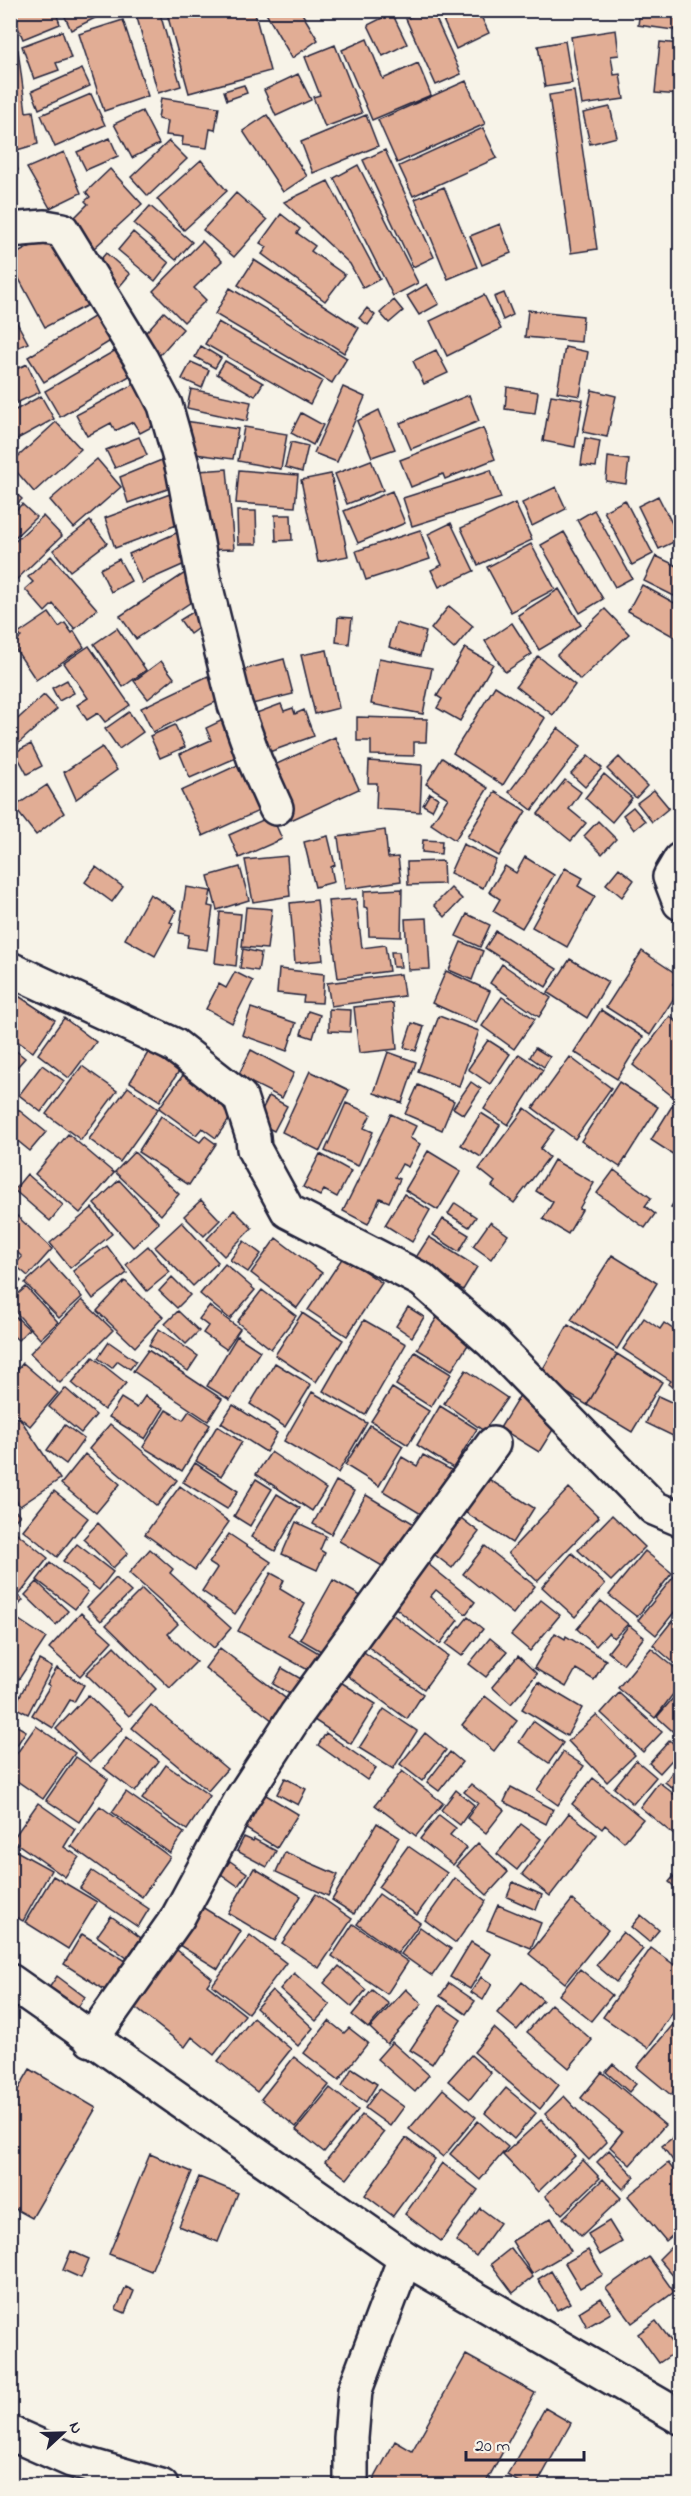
<svg xmlns="http://www.w3.org/2000/svg" width="691" height="2496" viewBox="0 0 691 2496" font-family="'Indie Flower',sans-serif">
<style>
.building{fill:#e1ad95;stroke:#22223b;stroke-width:1.5}
.lines{fill:none;stroke-linecap:round;stroke-linejoin:round}
.minor-casing{stroke:#22223b;stroke-width:38}
.minor{stroke:#f7f3e8;stroke-width:33}
</style>
<rect width="100%" height="100%" fill="#f7f3e8"/>
<filter id="ink" filterUnits="userSpaceOnUse"><feTurbulence type="fractalNoise" baseFrequency=".0167" numOctaves="2"/><feDisplacementMap in="SourceGraphic" scale="12" xChannelSelector="R" yChannelSelector="G"/><feConvolveMatrix kernelMatrix="1 2 1 2 8 2 1 2 1" color-interpolation-filters="sRGB"/></filter>
<g filter="url(#ink)">
<path class="building" d="M23,10h32l5,14 -37,15 -10,-24z
M62,10h45v2l-36,18z
M149,10h10l22,76 -23,7 -22,-79z
M166,10h88l16,61 -81,22z
M264,10h36l18,30 -26,18z
M424,10h8l29,64 -25,11 -30,-66z
M478,10l11,23 -33,16 -17,-38z
M640,10h40v21l-42,-6z
M392,13l15,31 -24,12 -15,-31z
M123,20l25,76 -44,15 -25,-77z
M616,30l3,25 -8,1 3,19 6,-1 4,25 -42,6 -11,-68z
M62,31l9,27 -15,5 3,7 -25,9 -12,-33z
M367,39l16,40 35,-16 13,32 -59,25 -30,-70z
M565,41l7,42 -27,4 -7,-41z
M660,42l20,2v51l-25,-2z
M335,45l27,68 -37,14 -12,-30 7,-2 -15,-38z
M18,50l8,62 7,-1 5,33 -28,8v-100z
M82,69l8,17 -51,23 -7,-18z
M298,74l13,26 -35,16 -12,-26z
M466,81l19,43 -88,39 -19,-43z
M244,85l3,8 -20,7 -3,-9z
M574,91l23,158 -26,4 -22,-158z
M91,94l14,31 -50,22 -14,-32z
M161,98l58,9 -4,23 -5,-1 -3,19 -25,-3 1,-8 -17,-2 2,-14 -10,-2z
M610,107l7,30 -27,7 -7,-31z
M142,111l17,33 -27,14 -18,-34z
M267,115l40,61 -24,16 -40,-61z
M366,115l12,31 -65,27 -12,-31z
M483,128l14,30 -84,38 -14,-30z
M110,138l8,18 -32,14 -9,-18z
M169,141l18,18 -39,37 -17,-19z
M385,150l49,107 -21,10 -50,-107z
M64,152l17,41 -31,15 -23,-40z
M13,156l5,14 -6,2 3,8 -5,1v-24z
M201,160l26,31 -43,39 -27,-31z
M358,165l60,118 -25,13 -59,-118z
M110,169l32,35 -49,45 -19,-21 5,-5 -5,-5 14,-14 -3,-3 5,-4 -4,-5z
M328,181l52,98 -17,9 -13,-24 -66,-62z
M444,187l33,80 -29,12 -33,-80z
M236,193l31,27 -33,37 -31,-27z
M150,206l42,36 -16,18 -42,-36z
M281,214l19,15 -3,4 18,13 -4,5 34,24 -20,26 -63,-47 5,-7 -7,-4z
M500,224l11,29 -29,12 -12,-29z
M58,232l36,70 -49,25 -35,-65v-5z
M133,232l36,31 -14,18 -37,-31z
M202,241l20,20 -28,27 12,12 -22,22 -31,-31z
M106,253l24,21 -16,19 -24,-21z
M254,260l105,68 -15,25 -106,-68z
M427,284l12,20 -20,11 -12,-19z
M230,288l117,70 -15,25 -117,-69z
M504,293l9,22 -10,5 -9,-23z
M484,295l17,34 -54,27 -17,-35z
M394,300l9,11 -14,12 -9,-10z
M367,308l8,7 -7,10 -9,-7z
M10,310l18,33 -18,8z
M528,310l55,6 -2,26 -56,-5z
M102,312l15,25 -73,45 -16,-25z
M164,312l19,17 -25,28 -19,-17z
M218,322l104,59 -12,23 -105,-60z
M123,346l15,25 -78,46 -15,-26z
M201,346l20,12 -6,10 -20,-11z
M565,347l23,5 -8,44 -23,-4z
M436,350l12,23 -24,11 -11,-23z
M225,361l38,22 -8,13 -38,-22z
M191,362l18,8 -7,18 -20,-9z
M27,364l13,28 -30,14v-34z
M144,379l21,41 -25,13 -7,-11 -18,9 -4,-8 -24,13 -11,-21z
M343,387l22,10 -28,65 -23,-9z
M507,387l31,5 -3,21 -30,-4z
M191,389l60,13 -4,19 -60,-13z
M592,390l24,6 -9,41 -24,-5z
M469,395l10,26 -68,28 -11,-26z
M551,395l32,5 -8,47 -32,-6z
M41,396l13,23 -44,24v-30z
M379,410l16,39 -23,8 -15,-36z
M301,413l22,12 -10,20 -22,-12z
M185,421l53,8 -5,30 -53,-7z
M56,422l25,27 -47,43 -24,-28z
M244,427l43,7 -6,35 -43,-8z
M483,428l12,31 -50,20 -2,-5 -32,13 -11,-27z
M139,437l8,18 -32,13 -9,-18z
M585,438l15,3 -4,26 -15,-2z
M291,442l17,4 -6,26 -17,-5z
M169,457l10,28 -51,18 -8,-26z
M608,457l21,3 -3,24 -20,-3z
M97,459l24,28 -47,41 -24,-28z
M371,460l12,30 -36,14 -12,-30z
M227,469l7,80 -29,1 -7,-79z
M239,470l59,5 -3,32 -59,-4z
M491,470l10,28 -89,28 -9,-28z
M331,474l17,82 -30,6 -17,-82z
M556,487l10,22 -34,17 -10,-23z
M10,488l12,11 -12,12z
M392,491l13,32 -47,20 -14,-32z
M170,494l12,29 -67,25 -10,-30z
M658,496l22,43 -21,10 -21,-43z
M625,500l28,54 -21,11 -28,-54z
M515,503l17,37 -54,25 -17,-37z
M22,504l14,13 -26,25v-26z
M594,510l38,68 -17,9 -38,-67z
M237,511h19l1,33h-19z
M275,515h16l1,25 -16,1z
M43,516l19,20 -48,46 -4,-4v-32z
M90,521l17,22 -37,28 -17,-21z
M451,523l23,48 -35,16 -8,-17 11,-5 -14,-31z
M183,530l13,29 -54,24 -13,-29z
M420,530l10,29 -64,21 -10,-29z
M564,532l39,67 -23,14 -39,-68z
M531,544l24,45 -44,23 -24,-45z
M51,556l46,53 -22,20 -22,-25 -8,8 -20,-23 8,-7 -5,-5z
M656,556l21,10 3,-7v40l-36,-18z
M119,559l12,22 -20,11 -11,-23z
M188,571l15,23 -67,45 -16,-23z
M642,585l38,21v34l-52,-29z
M559,589l22,36 -42,25 -21,-35z
M449,606l24,20 -19,23 -23,-20z
M605,609l24,25 -49,46 -23,-25z
M196,610l9,13 -15,11 -10,-14z
M49,613l10,14 6,-4 7,10 2,-2 10,16 -48,33 -24,-36 9,-7 -3,-3z
M338,617l14,1 -3,26 -13,-2z
M396,623l30,9 -6,24 -31,-9z
M512,623l20,31 -27,18 -20,-31z
M117,628l29,42 -23,17 -29,-43z
M89,646l41,59 -25,17 -7,-9 -11,7 -10,-15 11,-7 -24,-35z
M465,648l28,16 -33,57 -23,-13 5,-9 -5,-3z
M327,650l12,58 -24,6 -14,-59z
M538,656l37,29 -22,30 -37,-29z
M379,658l53,10 -9,46 -52,-10z
M284,659l9,35 -49,12 -9,-34z
M161,661l13,17 -26,21 -14,-18z
M208,676l12,24 -67,32 -12,-24z
M67,680l7,13 -15,8 -7,-13z
M495,686l50,32 -42,67 -50,-32z
M44,695l13,14 -46,41 -1,-24z
M281,704l3,7 9,-3 2,6 9,-4 10,26 -56,20 -15,-38z
M129,712l14,20 -24,17 -14,-20z
M229,717l16,37 -55,24 -10,-24 31,-14 -5,-12z
M357,717l70,2 -1,23h-12v14l-43,-1v-14h-14z
M175,725l10,22 -25,11 -10,-22z
M558,728l23,18 -49,64 -23,-18z
M335,737l24,52 -68,31 -23,-52z
M31,744l11,22 -15,8 -12,-22z
M102,747l15,23 -41,29 -12,-27z
M588,756l14,12 -17,19 -14,-13z
M619,757l28,29 -11,12 -29,-29z
M442,758l46,30 -33,52 -24,-16 17,-26 -22,-14z
M251,759l21,46 -69,31 -22,-45z
M369,761l53,4 -2,47 -44,-3 1,-26h-9z
M604,774l28,24 -20,24 -27,-24z
M565,780l16,12 -12,17 17,14 -15,18 -33,-27z
M47,785l17,28 -28,22 -22,-28z
M654,790l15,18 -17,14 -15,-19z
M495,792l31,19 -27,45 -32,-19z
M430,793l8,5 -6,12 -9,-5z
M633,807l12,14 -11,9 -11,-15z
M272,816l10,23 -43,19 -10,-23z
M598,821l18,18 -14,15 -18,-18z
M385,830l3,28 10,-1 3,24 -56,8 -7,-52z
M328,836l7,29 -4,2 3,15 -19,5 -11,-45z
M423,840l19,1 -1,13 -19,-2z
M463,844l33,16 -13,28 -33,-15z
M287,856l3,40 -37,6 -8,-42z
M525,857l29,18 -32,53 -29,-17 7,-12 -11,-7 16,-26 11,7z
M443,861l1,23 -36,1 -1,-23z
M96,867l27,20 -11,15 -27,-20z
M240,867l9,33 -32,10 -9,-34z
M565,868l18,10 -5,8 17,10 -28,51 -35,-20z
M619,868l15,12 -12,17 -16,-13z
M186,887l25,4 -3,15 5,1 -6,43 -20,-3 2,-12 -10,-2z
M451,888l11,11 -17,18 -11,-12z
M402,889l-1,48 -32,-1 -1,-28 -4,-1v-16z
M150,894l26,16 -6,12 3,1 -18,33 -30,-17z
M356,899l6,49 23,-3 4,26 -51,7 -10,-77z
M317,900l6,60 -28,3 -5,-60z
M246,907l26,2 -5,40 -25,-2z
M220,912l21,2 -5,52 -21,-3z
M467,914l23,11 -10,22 -24,-11z
M427,918l3,51 -22,1 -3,-51z
M496,931l61,38 -11,18 -61,-39z
M461,942l22,9 -11,29 -23,-10z
M243,949l18,4 -3,18 -18,-3z
M642,951l36,24 -5,9 7,5 -30,46 -44,-28z
M391,952h8l2,15h-8z
M570,959l38,23 -21,36 -39,-25z
M502,964l49,34 -12,19 -49,-34z
M279,969l45,5 -2,29 -19,-1 1,-6 -27,-3z
M446,971l44,20 -14,32 -44,-20z
M235,972l18,9 -21,42 -26,-14 13,-25 7,4z
M401,974l3,22 -73,10 -4,-23z
M14,993l41,27 -22,32 -23,-16v-38z
M502,997l33,22 -21,30 -32,-23z
M393,1003l4,46 -38,4 -5,-46z
M251,1008l45,15 -9,28 -45,-16z
M329,1009l22,1 -1,22 -21,-1z
M601,1010l42,27 -26,42 -43,-27z
M308,1011l12,4 -7,23 -12,-4z
M439,1016l40,15 -20,55 -41,-15z
M670,1016l10,9v60l-8,11 -39,-31z
M64,1018l32,24 -27,36 -31,-24z
M412,1023l12,4 -8,24 -12,-4z
M488,1040l22,14 -20,30 -22,-15z
M10,1046l15,12 -15,17z
M535,1048l15,9 -6,10 -14,-10z
M251,1050l43,23 -12,25 -44,-22z
M149,1051l30,20 -19,30 -30,-19z
M388,1052l28,10 -14,41 -28,-10z
M519,1054l24,16 -35,55 -24,-16z
M570,1057l41,31 -36,51 -42,-31z
M42,1065l22,16 -23,31 -22,-17z
M82,1066l35,25 -36,49 -35,-26z
M186,1071l43,31 -5,6 9,6 -17,24 -14,-10 -6,7 -37,-27z
M310,1071l39,19 -29,61 -38,-19z
M471,1082l10,7 -17,26 -11,-7z
M619,1082l39,25 -38,60 -39,-26z
M418,1085l36,16 -12,29 -37,-16z
M128,1087l30,22 -38,53 -31,-23z
M680,1093v52l-6,10 -23,-15z
M269,1096l18,10 -13,25 -18,-9z
M10,1103l36,29 -16,19 -16,-13 -4,4z
M346,1103l25,11 -7,14 9,4 -15,34 -33,-15z
M525,1108l29,22 -14,19 9,8 -35,46 -22,-17 3,-4 -16,-13z
M481,1113l19,12 -19,32 -20,-12z
M391,1114l25,12 -6,12 10,6 -12,23 -6,-3 -7,13 5,2 -11,23 -9,-4 -12,26 -25,-13z
M161,1116l39,26 5,-6 11,8 -27,41 -51,-33z
M68,1134l46,39 -34,40 -45,-39z
M428,1151l33,20 -23,39 -33,-20z
M134,1152l45,42 -18,21 -46,-43z
M320,1154l31,17 -14,26 -13,-7 -4,6 -17,-9z
M554,1160l40,23 -15,26 3,1 -14,24 -25,-15 10,-17 -17,-11z
M614,1170l37,28 -6,8 10,8 -10,14 -48,-35z
M27,1174l36,31 -13,16 -36,-31z
M119,1180l40,43 -26,24 -39,-43z
M680,1192v20l-9,-5z
M404,1194l26,16 -18,32 -27,-17z
M201,1200l19,20 -16,16 -20,-20z
M455,1203l21,14 -7,10 -21,-13z
M92,1208l20,26 -42,34 -20,-25z
M234,1210l18,18 -28,28 -17,-17z
M16,1215l36,34 -24,27 -13,-11 7,-8 -7,-7 -5,5v-34z
M443,1219l26,16 -10,17 -26,-17z
M182,1222l36,40 -25,24 -38,-39z
M490,1222l18,13 -17,24 -18,-13z
M429,1237l48,30 -14,23 -48,-31z
M276,1238l46,35 -25,35 -46,-35z
M244,1241l17,13 -13,18 -18,-12z
M107,1246l20,27 -34,26 -20,-28z
M148,1246l22,26 -23,19 -21,-26z
M612,1255l45,28 -40,66 -46,-29z
M343,1257l39,26 -35,53 -39,-26z
M49,1261l33,36 -23,21 -34,-35z
M225,1264l30,26 -25,29 -30,-25z
M10,1271l11,10 -11,10z
M172,1277l18,18 -13,13 -18,-17z
M125,1281l38,36 -28,30 -38,-36z
M26,1287l32,35 -18,17 -30,-33v-5z
M262,1290l34,26 -25,33 -34,-27z
M82,1300l31,30 -53,53 -30,-30z
M209,1306l31,23 -14,20 -23,-16 5,-7 -9,-7z
M408,1307l16,10 -12,20 -16,-11z
M178,1311l21,20 -13,13 -21,-20z
M302,1313l41,27 -27,42 -41,-27z
M14,1315l15,14 -11,11 -8,-7v-15z
M438,1316l35,21 -21,33 -35,-21z
M644,1318l16,11 4,-6 16,11v59l-12,-9 3,-3 -48,-32z
M364,1320l42,24 -41,71 -42,-24z
M568,1325l49,29 -30,51 -48,-29z
M159,1329l39,27 -10,15 -39,-26z
M237,1336l23,15 -30,49 -23,-14z
M109,1342l27,19 -6,8 -12,-8 -6,7 -14,-10z
M148,1350l74,49 -14,22 -75,-50z
M415,1352l36,22 -20,33 -35,-22z
M617,1354l45,28 -30,50 -45,-27z
M93,1357l33,26 -22,27 -32,-27z
M23,1363l35,30 -28,33 -20,-17v-31z
M275,1363l36,22 -26,42 -35,-23z
M466,1370l41,28 -23,33 -40,-28z
M65,1388l31,27 -15,18 -32,-26z
M392,1388l37,23 -21,34 -37,-24z
M312,1392l55,31 -29,50 -54,-32z
M520,1395l39,25 -20,32 -39,-24z
M145,1396l19,12 -19,31 -36,-22 12,-19 16,10z
M658,1396l22,10v22l-5,9 -29,-14z
M233,1405l44,28 -11,19 -45,-29z
M440,1406l37,23 -24,39 -36,-23z
M166,1410l17,10 6,-9 21,14 -28,46 -39,-24z
M19,1417l41,62 -40,27 -10,-13v-71z
M110,1424l67,56 -20,26 -68,-57z
M65,1425l19,14 -18,25 -19,-14z
M370,1425l33,21 -24,40 -34,-21z
M217,1426l25,16 -21,34 -25,-15z
M271,1452l55,37 -14,22 -56,-37z
M85,1454l35,30 -24,29 -35,-29z
M423,1455l30,16 -27,46 -43,-26 19,-34 15,9z
M195,1463l43,28 -11,18 -44,-27z
M479,1473l55,35 -22,35 -55,-36z
M256,1479l16,10 -22,37 -16,-10z
M336,1481l18,10 -23,43 -18,-10z
M180,1486l49,36 -34,48 -50,-36z
M569,1488l30,29 -62,64 -29,-28z
M54,1491l34,27 -31,39 -34,-27z
M277,1494l23,14 -25,43 -24,-14z
M366,1495l50,30 -27,45 -50,-29z
M10,1506l10,9 -10,11z
M453,1512l26,20 -27,36 -26,-20z
M612,1515l33,32 -34,34 -33,-31z
M296,1522l30,14 -6,14 5,3 -8,17 -35,-16z
M98,1523l30,30 -15,15 -30,-29z
M17,1533l31,25 -28,36 -10,-8v-45z
M229,1534l42,28 -36,52 -33,-23 15,-23 -8,-5z
M77,1544l36,28 -14,18 -36,-29z
M485,1546l50,40 -22,28 -50,-40z
M150,1549l23,20 -3,4 61,55 -17,20 -85,-75z
M645,1551l27,22 -35,44 -28,-22z
M572,1553l33,31 -30,33 -33,-30z
M422,1559l53,43 -9,12 -30,-24 -6,7 28,23 -18,24 -52,-42z
M50,1563l38,29 -13,17 -38,-29z
M680,1569v36l-24,30 -18,-15z
M271,1573l13,7 -4,9 25,15 -17,31 36,21 -9,18 -77,-43z
M116,1578l15,14 -30,29 -14,-14z
M333,1580l33,19 -40,55 -26,-15z
M37,1582l31,29 -12,14 -31,-30z
M142,1589l36,35 -10,10 28,28 -26,26 -64,-63z
M10,1590l13,10 -13,16z
M541,1600l19,15 -30,36 -19,-16z
M601,1601l27,23 -14,14 -6,-5 -12,13 -19,-17z
M389,1612l59,44 -24,33 -58,-44z
M81,1613l31,28 -32,35 -31,-28z
M468,1617l15,12 -21,27 -16,-12z
M16,1618l30,20 -27,41 -9,-6v-47z
M672,1621l7,5 1,-2v44l-27,-23z
M629,1625l15,12 -21,27 -15,-12z
M555,1633l10,6 1,-3 40,24 -12,20 -18,-11 -10,18 -32,-19z
M490,1638l17,14 -21,25 -17,-13z
M114,1646l42,43 -27,27 -43,-42z
M220,1648l73,56 -16,20 -72,-56z
M651,1648l29,24v13l-25,33 -37,-30z
M364,1652l59,42 -16,25 -59,-43z
M518,1656l19,18 -26,30 -19,-17z
M39,1660l13,7 -24,47 -14,-7z
M57,1668l27,17 -10,17 -4,-2 -17,28 -21,-13 18,-29 -3,-2z
M282,1668l21,12 -10,16 -20,-12z
M339,1681l37,23 -25,40 -37,-24z
M538,1682l44,26 -15,28 -45,-27z
M680,1690v48l-23,-21z
M619,1693l43,39 -19,20 -42,-39z
M88,1695l35,33 -33,34 -34,-33z
M485,1696l32,25 -23,30 -32,-26z
M151,1705l76,64 -19,22 -76,-63z
M384,1709l33,22 -24,38 -34,-21z
M596,1715l39,40 -28,27 -39,-41z
M533,1721l30,22 -14,20 -30,-21z
M10,1722l16,9 -16,25z
M36,1726l39,27 -32,46 -33,-23v-13z
M326,1733l50,35 -9,12 -49,-35z
M425,1733l21,17 -24,31 -22,-17z
M127,1737l32,24 -24,31 -31,-24z
M670,1740l10,11 -20,22 -11,-10z
M450,1752l12,10 -23,29 -12,-9z
M563,1752l21,14 -26,39 -21,-15z
M76,1757l32,22 -29,43 -33,-22z
M636,1760l20,17 -23,27 -19,-16z
M680,1761v33l-15,-12z
M166,1765l44,31 -23,34 -45,-31z
M402,1771l41,32 -27,33 -41,-31z
M285,1778l21,11 -8,16 -21,-11z
M593,1778l50,41 -19,23 -19,-17 -3,4 -30,-25z
M659,1782l21,17v41l-40,-33z
M471,1784l33,26 -18,23 -19,-15 11,-15 -14,-11z
M511,1787l42,22 -7,15 -42,-22z
M456,1790l18,15 -14,20 -19,-15z
M126,1792l58,41 -14,20 -58,-41z
M261,1792l37,22 -21,34 -37,-23z
M38,1803l37,26 -11,18 15,10 -14,20 -53,-37z
M100,1806l70,51 -28,40 -71,-51z
M569,1813l28,22 -47,61 -28,-22z
M439,1815l17,13 -6,7 17,13 -14,17 -33,-26z
M377,1823l22,14 -45,77 -22,-14z
M521,1824l20,15 -24,31 -20,-16z
M244,1837l9,4 1,-2 22,12 -9,16 -30,-16z
M478,1843l30,29 -21,23 -31,-29z
M408,1846l39,27 -30,42 -39,-28z
M11,1848l40,22 -28,51 -13,-7z
M285,1852l53,23 -10,21 -52,-24z
M230,1861l17,12 -9,13 -17,-12z
M254,1868l47,28 -26,45 -47,-28z
M680,1869v23l-11,-10z
M92,1871l57,38 -11,18 -58,-39z
M53,1876l44,26 -29,47 -43,-27z
M455,1878l31,23 -30,42 -31,-23z
M513,1882l29,13 -6,15 -29,-13z
M316,1894l36,25 -33,49 -37,-25z
M379,1894l41,29 -22,30 -41,-29z
M572,1900l36,30 -43,53 -36,-29z
M498,1905l43,18 -10,25 -44,-18z
M202,1907l39,24 -23,38 -39,-24z
M641,1915l18,15 -10,12 -18,-15z
M111,1916l30,22 -14,20 -30,-22z
M353,1924l55,38 -21,32 -55,-38z
M420,1927l31,22 -19,27 -31,-22z
M623,1932l20,17 -27,33 -20,-17z
M82,1934l44,27 -18,31 -44,-28z
M250,1935l36,28 -38,50 -36,-28z
M471,1942l20,12 -21,35 -20,-12z
M172,1946l40,32 -5,7 38,30 -31,40 -22,-18 -7,10 -57,-45z
M651,1948l29,21v33l-32,46 -45,-31z
M339,1966l27,24 -14,17 -28,-24z
M580,1969l32,26 -21,26 -32,-26z
M294,1973l36,32 -14,16 -36,-32z
M57,1976l28,21 -10,15 -28,-21z
M481,1977l11,7 -9,16 -12,-8z
M522,1982l21,18 -26,30 -20,-17z
M449,1983l26,18 -9,13 -26,-18z
M406,1989l16,15 -35,40 -17,-16z
M272,1990l41,38 -15,18 -42,-38z
M372,1990l17,14 -21,24 -16,-13z
M551,2004l41,36 -23,28 -42,-36z
M440,2005l21,15 -29,44 -22,-14z
M253,2018l38,31 -34,43 -39,-31z
M329,2021l15,12 5,-5 19,15 -29,37 -35,-27z
M676,2021l4,4v58l-9,12 -34,-28z
M494,2028l65,57 -19,24 -66,-57z
M392,2042l37,33 -14,17 -38,-33z
M471,2055l20,18 -21,26 -22,-18z
M294,2057l35,28 -33,42 -35,-28z
M613,2064l23,20 -7,8 -23,-20z
M352,2068l25,16 -11,18 -24,-16z
M30,2069l66,39 -64,110 -22,-12v-103z
M602,2072l63,53 -35,40 -20,-18 12,-15 -41,-34z
M330,2088l28,22 -34,42 -28,-22z
M506,2088l30,25 -22,26 -29,-26z
M379,2089l25,18 -14,19 -25,-18z
M443,2089l33,28 -33,40 -34,-28z
M564,2096l43,46 -18,18 -44,-46z
M362,2115l22,17 -37,47 -22,-17z
M541,2120l34,36 -37,36 -35,-37z
M478,2121l30,26 -28,33 -30,-26z
M680,2132v38l-18,-24z
M406,2138l29,21 -42,57 -28,-21z
M609,2150l26,27 -12,12 -26,-27z
M150,2154l42,18 -41,99 -42,-17z
M583,2160l17,18 -38,36 -17,-18z
M442,2163l36,27 -37,51 -36,-27z
M668,2163l12,15v51l-14,12 -38,-45z
M199,2177l39,16 -20,49 -39,-16z
M603,2179l18,19 -40,38 -18,-18z
M480,2208l20,15 -24,33 -20,-15z
M551,2218l20,33 -39,23 -20,-33z
M609,2221l13,21 -22,13 -12,-21z
M680,2238v46l-21,-25z
M511,2248l22,29 -20,16 -22,-29z
M588,2250l15,25 -23,13 -15,-25z
M71,2251l18,8 -8,19 -18,-8z
M649,2257l25,35 -42,31 -26,-35z
M551,2271l19,32 -13,7 -19,-31z
M126,2287l8,4 -9,22 -9,-4z
M601,2298l10,15 -24,14 -8,-15z
M656,2321l22,29 -19,13 -21,-29z
M466,2355l69,38 -51,93h-108l-4,-3 23,-42 17,10z
M545,2408l26,15 -35,63h-11l-18,-11z"/>
<g class="lines">
<defs>
<path id="minor" d="M10,230l35,-3 17,3 79,129 24,46 18,64 21,111 31,125 20,56 21,47
M680,860l-10,17 10,26
M10,969l164,76 66,52 13,40 1,12 34,62 134,69 70,62 162,166 26,11
M10,1981l395,277 275,159
M91,2040l87,-123 63,-117 55,-85 197,-271
M10,2433l61,27 90,26
M351,2486v-48l4,-48 50,-132"/>
</defs>
<use href="#minor" class="minor-casing"/>
<use href="#minor" class="minor"/>
</g>
</g>
<rect width="691" height="2496" fill="none" stroke="#f7f3e8" stroke-width="36"/>
<rect x="18" y="18" width="655" height="2460" fill="none" stroke="#22223b" stroke-width="2" filter="url(#ink)"/>
<g transform="translate(63 2433) rotate(68)" stroke="#f7f3e8" stroke-width="4.5" paint-order="stroke">
<path d="M0-4.5L10 22L0 15L-10 22Z" fill="#22223b"/>
<text y="-9" font-size="16" font-weight="bold" text-anchor="middle" fill="#22223b">N</text>
</g>
<path d="M466 2451v9h118v-9" fill="none" stroke="#22223b" stroke-width="3"/>
<text x="475" y="2451" font-size="18" fill="#22223b" stroke="#f7f3e8" stroke-width="4.5" paint-order="stroke">20 m</text>
</svg>
